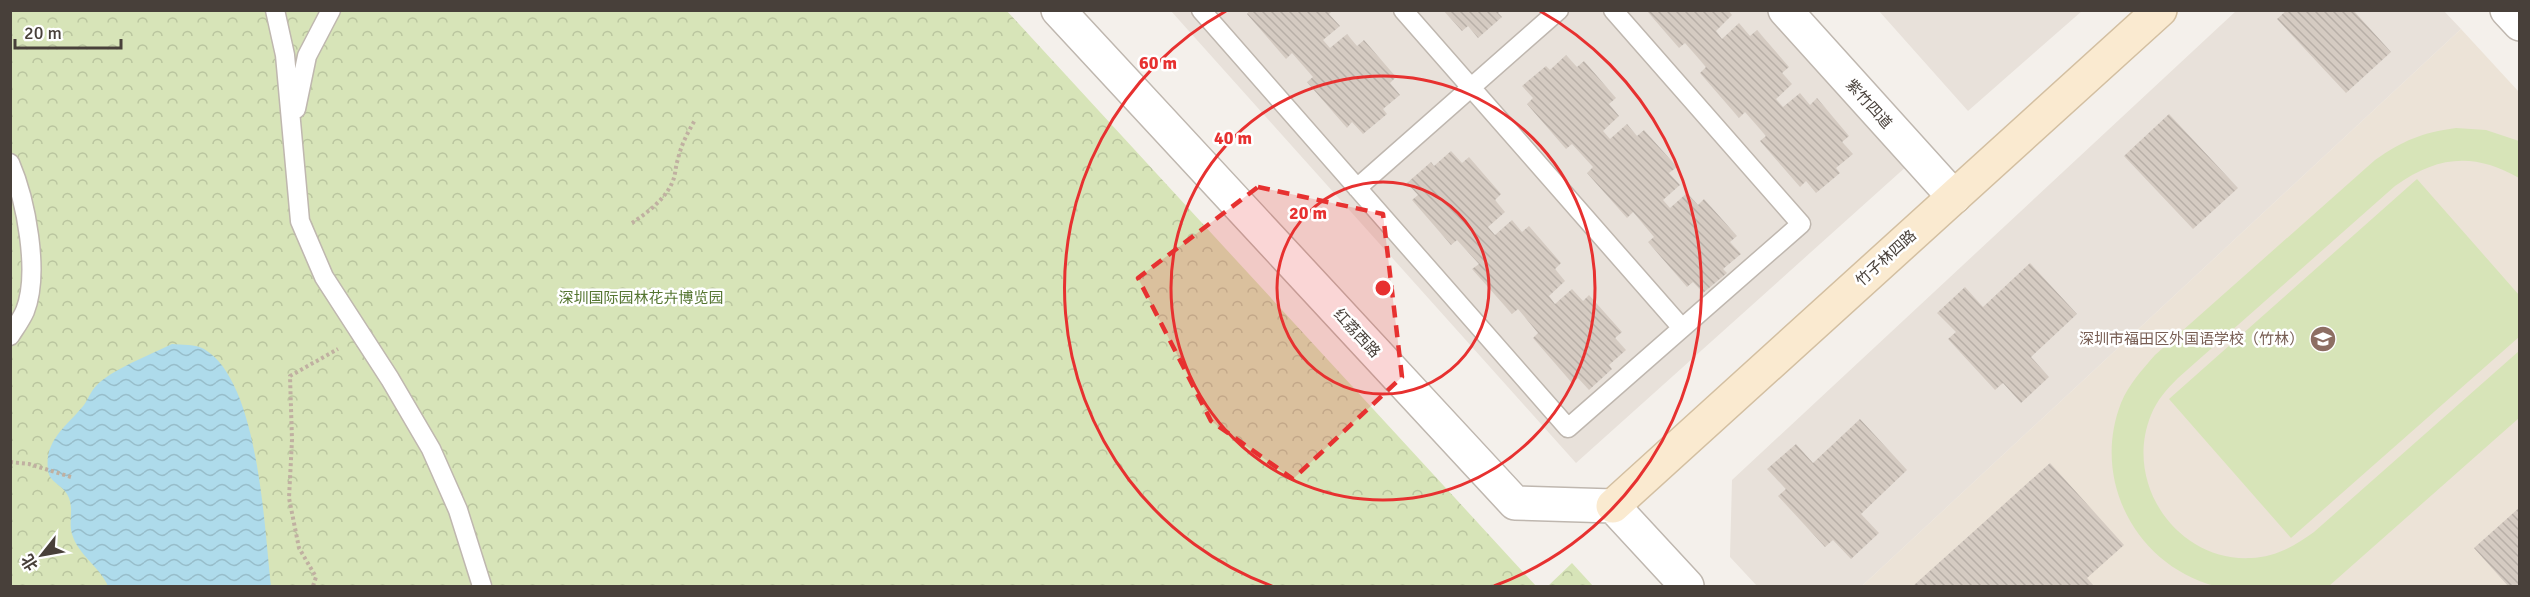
<svg xmlns="http://www.w3.org/2000/svg" width="2530" height="597" viewBox="0 0 2530 597" font-family="Signika,'Noto Sans SC',sans-serif">
<style>
.residential{fill:#e8e1da}
.education{fill:#ece3d7}
.grass{fill:#d7e4b8}
.forest{fill:url(#forest-crowns)}
.water{fill:url(#water-waves)}
.building{fill:url(#building-back-hatch)}
.lines{fill:none;stroke-linecap:round;stroke-linejoin:round}
.lane-casing{stroke:#bfb7af;stroke-width:21}
.street-casing{stroke:#bfb7af;stroke-width:36}
.secondary-casing{stroke:#d3bfa1;stroke-width:36}
.path{stroke:#c0b0a1;stroke-width:4;stroke-dasharray:3 3;stroke-linecap:butt}
.lane{stroke:#fff;stroke-width:18}
.street{stroke:#fff;stroke-width:33}
.secondary{stroke:#faead0;stroke-width:33}
.marked{fill:#e73130;fill-opacity:0.2;stroke:#e73130;stroke-width:4.5;stroke-dasharray:12 8;stroke-linejoin:round}
.ring{fill:none;stroke:#e73130;stroke-width:3}
.labels{text-anchor:middle;stroke-width:5;stroke-linejoin:round;paint-order:stroke}
.street-label{font-size:15px;fill:#48403a;stroke:#fff}
.park-label{font-size:15px;fill:#557631;stroke:#fff}
.education-label{font-size:15px;fill:#785e54;stroke:#fff;text-anchor:end}
.centre{fill:#e73130;stroke:#fff;stroke-width:3}
.ring-label{font-size:18px;text-anchor:middle;font-weight:bold;fill:#e73130;stroke:#fff;stroke-width:5;stroke-linejoin:round;paint-order:stroke}
</style>
<defs>
<pattern id="forest-crowns" width="20" height="18" patternUnits="userSpaceOnUse" patternTransform="scale(1.5)"><rect width="20" height="18" fill="#d7e4b8"/><path d="M2 6a3 3 0 1 1 6 0M12 15a3 3 0 1 1 6 0" fill="none" stroke="#bac59f"/></pattern>
<pattern id="water-waves" width="16" height="10" patternUnits="userSpaceOnUse" patternTransform="scale(1.5)"><rect width="16" height="10" fill="#aedbeb"/><path d="M0 5q4-4 8 0t8 0" fill="none" stroke="#97bdca"/></pattern>
<pattern id="building-back-hatch" width="6" height="6" patternUnits="userSpaceOnUse" patternTransform="scale(1.5)"><rect width="6" height="6" fill="#d5cbc2"/><path d="M-1 5l2 2M0 0l6 6M5-1l2 2" fill="none" stroke="#b8afa7"/></pattern>
</defs>
<rect width="100%" height="100%" fill="#f4f0eb"/>
<path class="residential" d="M1171,11h599l138,154 -332,298z
M1879,11h203l-114,100z
M2236,11h208l17,18 -599,557h-105l-27,-29 2,-77z"/>
<path class="education" d="M2461,29l58,63v494h-657z"/>
<path class="grass" d="M2456,128l30,2 33,11v37c-45,-26 -82,-22 -124,8l-217,192c-11,11 -21,22 -27,37 -28,68 26,147 100,143 24,-1 44,-12 63,-26l205,-181v67l-190,168c-26,1 -51,0 -77,0 -12,0 -26,3 -37,0 -79,-21 -124,-106 -94,-183 8,-19 21,-33 34,-48l220,-195c29,-20 46,-27 81,-32z
M2417,179l102,116v42l-228,201 -122,-139z"/>
<path class="forest" d="M1006,10l530,576h-1525v-575z
M1572,563l21,23h-45z"/>
<path class="water" d="M172,344c9,1 24,0 32,5 55,32 60,178 67,237h-163c-8,-19 -30,-31 -36,-52 -4,-13 3,-27 -5,-40 -6,-10 -18,-12 -19,-24 -4,-30 19,-44 36,-65 4,-6 7,-14 12,-19 16,-17 54,-31 76,-42z"/>
<path class="building" d="M1250,10h83l-4,4 11,12 -17,14 7,8 17,-14 10,12 7,-6 32,37 -6,6 10,12 -17,14 4,5 -24,20 -11,-12 -5,6 -40,-46 6,-5 -21,-24 -6,6 -39,-45z
M1443,10h58l-3,3 4,4 -24,21 -10,-12 -6,5z
M1646,10h82l4,5 -16,16 6,8 17,-16 11,13 7,-6 32,37 -7,6 10,11 -16,15 7,8 17,-14 10,12 7,-7 32,38 -7,6 11,12 -17,14 4,5 -24,20 -10,-12 -6,6 -40,-46 6,-5 -21,-24 -6,6 -39,-45 6,-6 -21,-24 -6,5z
M2287,10h66l38,42 -45,41 -69,-74z
M1566,55l11,12 7,-6 32,37 -7,6 10,12 -16,15 7,8 17,-15 10,12 7,-6 33,37 -8,6 11,12 -17,15 7,8 17,-15 11,12 6,-6 33,37 -7,6 11,12 -18,15 4,4 -24,20 -10,-11 -6,5 -39,-45 6,-5 -21,-25 -6,6 -40,-45 6,-6 -21,-23 -6,5 -39,-45 6,-6 -11,-12 24,-20 4,4z
M2169,114l69,74 -45,41 -69,-73z
M1451,151l11,12 7,-6 32,37 -6,6 10,12 -17,15 7,8 17,-15 10,12 7,-6 32,37 -6,6 10,12 -16,15 6,8 17,-15 11,12 6,-6 33,37 -7,6 11,12 -17,15 3,4 -23,21 -11,-12 -6,5 -39,-45 5,-5 -20,-24 -6,5 -40,-45 7,-5 -22,-24 -6,5 -39,-45 6,-5 -11,-12 24,-21 3,4z
M2030,263l47,51 -46,43 18,20 -28,26 -18,-20 -8,7 -47,-51 8,-7 -19,-19 28,-26 18,20z
M1860,419l47,51 -46,44 18,19 -28,26 -18,-19 -8,7 -47,-51 8,-7 -19,-20 29,-25 17,19z
M2050,463l74,82 -37,33 7,8h-181z
M2520,507v79h-12l-34,-38z"/>
<g class="lines">
<defs>
<path id="lane" d="M275,10l10,45 15,166 24,56 66,102 41,70 27,61 24,76
M1201,10l367,418 233,-204 -188,-214
M1403,10l279,318
M296,109l11,-53 24,-46
M10,163c16,37 30,110 15,148 -4,9 -10,17 -15,25
M1357,188l202,-178"/>
<path id="street" d="M1058,10l457,493 98,3 74,80
M1785,10l169,187
M2507,10l13,14"/>
<path id="secondary" d="M1613,506l547,-496"/>
</defs>
<use href="#lane" class="lane-casing"/>
<use href="#street" class="street-casing"/>
<use href="#secondary" class="secondary-casing"/>
<path class="path" d="M632,223c15,-10 33,-24 40,-40 4,-8 3,-16 6,-24 3,-14 10,-27 17,-39
M10,462l19,2 42,13
M313,586l3,-9 -17,-29 -10,-50 3,-58 -2,-64 48,-27"/>
<use href="#lane" class="lane"/>
<use href="#street" class="street"/>
<use href="#secondary" class="secondary"/>
</g>
<path class="marked" d="M1258,187l125,27 19,163 -109,102 -82,-58 -73,-143z"/>
<g class="ring">
<circle cx="1383" cy="288" r="106"/>
<circle cx="1383" cy="288" r="212"/>
<path d="M1272 586A318 318 0 0 1 1226 11M1540 11A318 318 0 0 1 1494 586"/>
</g>
<defs>
<symbol id="school-disc" viewBox="-11 -11 22 22"><circle r="9.5" fill="#8d6e63" stroke="#fff"/><path d="M0-5L7-2L0 1L-7-2ZM-4 1L0 2.5L4 1V4Q0 6-4 4Z" fill="#fff"/></symbol>
</defs>
<g fill-rule="evenodd">
<use href="#school-disc" x="2308" y="324" width="30" height="30"/>
</g>
<g class="labels">
<g class="street-label">
<text transform="translate(1869 104) rotate(48)" y="5">紫竹四道</text>
<text transform="translate(1886 258) rotate(-42)" y="5">竹子林四路</text>
<text transform="translate(1357 333) rotate(47)" y="5">红荔西路</text>
</g>
<g class="park-label">
<text x="641" y="303">深圳国际园林花卉博览园</text>
</g>
<g class="education-label">
<text x="2304" y="344">深圳市福田区外国语学校（竹林）</text>
</g>
</g>
<circle cx="1383" cy="288" r="9" class="centre"/>
<g class="ring-label">
<text x="1158" y="69">60 m</text>
<text x="1233" y="144">40 m</text>
<text x="1308" y="219">20 m</text>
</g>
<rect width="2530" height="597" fill="none" stroke="#48403a" stroke-width="24"/>
<g transform="translate(42 555) rotate(239)" stroke="#ffffff" stroke-width="4.5" paint-order="stroke">
<path d="M0-4.5L10 22L0 15L-10 22Z" fill="#48403a"/>
<text y="-9" font-size="16" font-weight="bold" text-anchor="middle" fill="#48403a">北</text>
</g>
<path d="M15 39v9h106v-9" fill="none" stroke="#48403a" stroke-width="3"/>
<text x="24" y="39" font-size="18" fill="#48403a" stroke="#ffffff" stroke-width="4.5" paint-order="stroke">20 m</text>
</svg>
